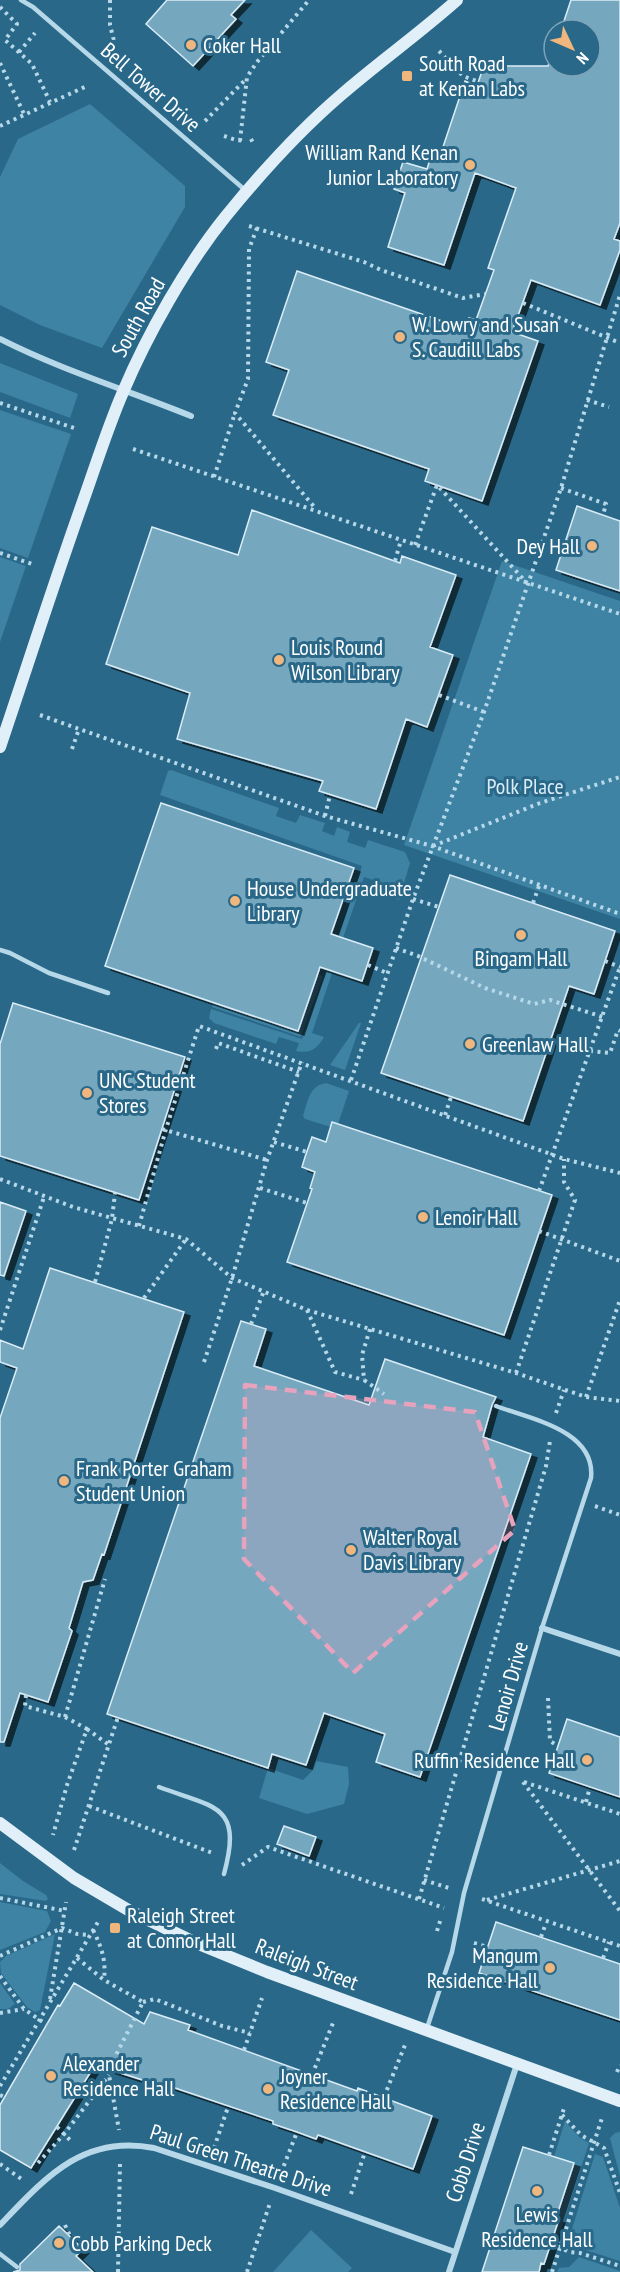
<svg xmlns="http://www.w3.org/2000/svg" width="620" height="2272" viewBox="0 0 620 2272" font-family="'PT Sans Narrow',sans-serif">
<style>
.green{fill:#3e83a4}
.building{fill:#75a7bf;stroke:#daedf7;stroke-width:1.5;filter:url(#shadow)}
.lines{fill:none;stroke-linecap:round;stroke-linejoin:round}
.path{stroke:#b6d8e8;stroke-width:4;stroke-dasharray:3 4.5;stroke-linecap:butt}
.lane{stroke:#b6d8e8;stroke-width:4.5}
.street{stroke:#b6d8e8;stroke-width:6}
.secondary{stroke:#e0eff8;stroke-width:12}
.marked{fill:#e7a3bd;fill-opacity:0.2;stroke:#e7a3bd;stroke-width:4.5;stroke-dasharray:12 8;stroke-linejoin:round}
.poi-dot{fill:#efb67e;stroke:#296888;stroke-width:2}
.labels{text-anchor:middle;stroke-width:6;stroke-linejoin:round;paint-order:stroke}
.poi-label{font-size:22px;fill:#fff;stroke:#296888;text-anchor:start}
.street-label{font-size:22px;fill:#fff;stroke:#296888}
.park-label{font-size:22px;fill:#daedf7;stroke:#296888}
</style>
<defs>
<filter id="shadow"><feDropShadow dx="6" dy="4" stdDeviation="0" flood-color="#0009"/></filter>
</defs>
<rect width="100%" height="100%" fill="#296888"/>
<path class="green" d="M90,104l95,82v21l-83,141 -62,-23 -40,-20v-128l18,-38z
M0,363l78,31 -8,24 -70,-26z
M0,410l71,24 -43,124 -28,-10z
M0,557l26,9 -26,76z
M502,561l118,40v318l-216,-74z
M171,770l108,38 -3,8 20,7 4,-8 25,8 -3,8 12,5 3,-9 13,5 -3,10 18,6 3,-8 37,12 5,11 -11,37 -10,-3 3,-11 -28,-9 -21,61 -4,-2 23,-70 -202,-71 8,-24z
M326,972l6,1 -20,60 12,4c-7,12 -14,17 -28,14l3,-8 -20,-6 -3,7 -62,-21 -5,-5 2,-9 91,30z
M317,974l6,2 -22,61 -89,-30 1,-4 85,28z
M359,1023h2l-16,47 -15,-5z
M326,1083l23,8 -11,33 -5,-2 -2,5 -26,-8 -2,-3c5,-15 6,-30 23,-33z
M316,1761l32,6 1,17 -5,20 -37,10 -48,-16 9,-30 35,12 11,-11z
M0,1863l23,18 23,14 2,4 -2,2 -46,-7z
M0,1902l47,9 4,10 -6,11 -45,18z
M55,1934l-15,76 -5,2 -8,-5 -26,-34 -1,-11 6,-6z
M0,1983l15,21 -7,5h-8z
M565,2121l14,16 10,6 -32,98 -5,-2 7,-20 -3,-1 18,-54 -20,-7z
M620,2132v44l-10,-38 5,-5z
M595,2154l8,3 17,51v53l-38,-12 -3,-13 -7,-7z
M311,2230l41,38 -4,4h-75z
M579,2257l41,14v1h-63l2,-4 10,-1z"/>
<path class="building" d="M167,0h78l-14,15 5,4 -43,47 -47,-42z
M571,0h49v223l-6,16 6,2v9l-20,55 -69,-25 -19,52 26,9 -56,160 -57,-20 4,-12 -156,-54 16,-45 -23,-8 31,-91 168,58 4,-11 7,2 18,-50 -6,-2 28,-80 -41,-15 -31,92 -56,-18 17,-54 -11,-4 9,-27 24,7 4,-13 8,3 26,-78 12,5 8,-24 12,4h51l6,-16v16h36v-36h-29z
M577,506l43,15v70l-64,-21z
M252,510l148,53 2,-7 54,19 -26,72 23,8 -26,72 -21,-8 -30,90 -57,-18 4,-10 -146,-42 13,-46 -84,-29 46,-137 86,28z
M161,803l193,65 -23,66 42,14 -11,33 -42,-14 -22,64 -193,-65z
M450,875l165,56 -21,63 -25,-8 -46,135 -142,-48z
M13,1003l172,54 -46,143 -139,-44v-112z
M332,1122l220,73 -48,140 -217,-73 25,-73 -2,-1 5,-16 -13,-5 3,-10 7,-20 14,5z
M0,1202l26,9 -22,65 -4,-1z
M50,1268l134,44 -80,243 -2,-1 -9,26 -10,2 -14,46 3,3 -24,71 -28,-9 -16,49h-4v-324l17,-50 -17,-6v-22l23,9z
M241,1321l25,8 -12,37 115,39 16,-46 111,38 -4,8 -9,32 48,17 -111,323 -44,-15 9,-28 -61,-21 -18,52 -34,-11 -4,14 -161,-54z
M567,1719l53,18v60l-71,-24z
M284,1826l32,11 -7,19 -32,-12z
M496,1922l124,42v56l-141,-47z
M74,1983l70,41 6,-12 40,13 -2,5 169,61 1,-3 74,28 -19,53 -95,-34 -2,4 -19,-7 -24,-8v-3l-104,-35 -1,2 -73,-23 -64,103 -31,-18v-45l58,-100 2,1z
M523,2147l51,16 -18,55 3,1 -15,45 -3,-1 -2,9h-57z
M59,2226l24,23 -7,7 17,16h-80l7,-2v-6z"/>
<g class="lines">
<path class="path" d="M110,0v25l4,16
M0,7l17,17 -12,16 27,24 18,38
M439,51l24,25 16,6
M19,52l16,-19
M0,63l24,51
M205,121l41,-42
M0,126l87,-40
M224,136l12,4 9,1
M251,139l2,4
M240,141l7,-64 10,-15 52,-62
M249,226l115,36 17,8 82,28 22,-4
M257,228l-8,21 -1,130 -13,34 81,96
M523,303l97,40
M587,400l22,7
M0,403l77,26
M133,449l487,165
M214,477l21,-64
M561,488l45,16 -3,11
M415,545l22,-60 90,98
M0,553l32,11
M395,561l6,-21
M439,695l45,17
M40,715l285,101 107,30 188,68
M72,749l7,-20
M325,816l5,-21
M433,846l107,-43 80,-26
M413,899l26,8
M533,903l6,-17
M396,948l22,8 67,32 49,16 16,-4 53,17
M605,961l15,6
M368,965l19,8
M216,1049l2,-6 81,29
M590,1051l20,2 8,-23 2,1
M351,1080l62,-181 71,-187 77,-224 59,-193
M445,1115l6,-18
M162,1129l105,31
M274,1142l33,10
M0,1179l73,28 113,32 46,39 75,32 209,63 70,24 34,4
M260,1188l47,15
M539,1191l81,-224
M139,1226l27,-97 33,-103 365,133 56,14
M539,1231l81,30
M95,1282l17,-63 3,-26
M144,1298l42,-59
M307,1310l28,62 29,8
M251,1324l13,-33
M370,1329l-8,26 2,25 20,14
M0,1330l44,-133
M204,1362l28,-84 35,-118 35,-98
M516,1373l59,-173 -11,-18v-23
M586,1397l34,-97
M556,1413l8,-23
M595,1506l25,9
M26,1695l-1,11 40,11 22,12 -20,56 -14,50
M548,1698l2,43 8,5
M65,1717l40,-138
M87,1729l22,16
M523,1782l97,129
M524,1782l96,32
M586,1802l4,-15
M89,1806l126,48
M74,1850l44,-133
M242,1865l26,-18 176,61
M424,1880l25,8
M0,1898l65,13
M419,1899l127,-433 4,-25
M482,1899l138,47
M487,1900l133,-39
M93,1930c9,18 13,30 11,50
M437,1931l4,-13
M541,1937l5,-14
M474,1943l14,4
M0,1956l62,-28 15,6 13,1
M77,1958l27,22 39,22 -27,53
M603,1958l6,-16
M0,1976l24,33 23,16
M50,1999l16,-97
M143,2002l12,-3 67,27 28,7
M0,2013l24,-4
M244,2050l18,-52
M110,2070l-1,5 10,55
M617,2072l3,-7
M312,2075l21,-52
M0,2086l98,-164
M0,2095l4,2
M384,2097l21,-52
M562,2115l19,20 23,13 16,45
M57,2127l14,14
M214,2148l14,-41
M549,2155l16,-50
M38,2163l27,-30 44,-58
M0,2164l23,16
M281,2173l16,-41
M351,2194l14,-42
M65,2225l6,13
M551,2243l18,9 11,1 40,13
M118,2272l2,-110
M247,2272l23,-69
M552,2272l50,-154"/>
<path class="lane" d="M21,0l12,7 212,183
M0,950l10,3 39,20 59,20
M159,1787c56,21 84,17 65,87
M427,2028l25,-76 12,-59 78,-265 49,-150c5,-48 -61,-59 -95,-72
M0,2254l17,13"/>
<path class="street" d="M0,339c61,31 127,51 191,77
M542,1628l78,26
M0,2225c45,-47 83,-91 154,-77l121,40 180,64
M449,2272l68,-208"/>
<path class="secondary" d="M0,747c27,-80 53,-161 81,-240 14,-39 26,-78 42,-115 24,-57 64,-128 103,-176 35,-43 73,-85 115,-121 38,-33 79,-62 116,-95
M0,1823l74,55 56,33 66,32 71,29 353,129"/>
</g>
<path class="marked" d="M245,1385l230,27 40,118 -162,143 -109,-114z"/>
<g class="poi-dot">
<circle cx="191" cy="45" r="6"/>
<rect x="401" y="70" width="12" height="12" rx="3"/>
<circle cx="470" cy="165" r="6"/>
<circle cx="400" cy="337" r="6"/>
<circle cx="592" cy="546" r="6"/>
<circle cx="279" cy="660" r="6"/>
<circle cx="235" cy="901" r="6"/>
<circle cx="521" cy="935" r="6"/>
<circle cx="470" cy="1044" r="6"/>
<circle cx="87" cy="1093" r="6"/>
<circle cx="423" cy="1217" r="6"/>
<circle cx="64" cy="1481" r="6"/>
<circle cx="351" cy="1550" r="6"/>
<circle cx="587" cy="1760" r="6"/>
<rect x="109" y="1922" width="12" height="12" rx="3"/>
<circle cx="550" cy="1968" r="6"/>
<circle cx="51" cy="2076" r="6"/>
<circle cx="268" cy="2089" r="6"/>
<circle cx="537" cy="2191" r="6"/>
<circle cx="59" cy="2243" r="6"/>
</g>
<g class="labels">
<g class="poi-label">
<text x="203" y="53">Coker Hall</text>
<text x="419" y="71">South Road<tspan x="419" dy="25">at Kenan Labs</tspan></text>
<text x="458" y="160" text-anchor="end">William Rand Kenan<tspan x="458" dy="25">Junior Laboratory</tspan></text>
<text x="412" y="332">W. Lowry and Susan<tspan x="412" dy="25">S. Caudill Labs</tspan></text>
<text x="580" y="554" text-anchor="end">Dey Hall</text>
<text x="291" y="655">Louis Round<tspan x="291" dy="25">Wilson Library</tspan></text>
<text x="247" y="896">House Undergraduate<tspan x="247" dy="25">Library</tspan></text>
<text x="521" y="966" text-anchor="middle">Bingam Hall</text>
<text x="482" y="1052">Greenlaw Hall</text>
<text x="99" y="1088">UNC Student<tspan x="99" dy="25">Stores</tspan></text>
<text x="435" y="1225">Lenoir Hall</text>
<text x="76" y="1476">Frank Porter Graham<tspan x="76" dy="25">Student Union</tspan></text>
<text x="363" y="1545">Walter Royal<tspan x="363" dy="25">Davis Library</tspan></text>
<text x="575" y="1768" text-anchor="end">Ruffin Residence Hall</text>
<text x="127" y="1923">Raleigh Street<tspan x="127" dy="25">at Connor Hall</tspan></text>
<text x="538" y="1963" text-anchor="end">Mangum<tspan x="538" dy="25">Residence Hall</tspan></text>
<text x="63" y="2071">Alexander<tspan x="63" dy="25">Residence Hall</tspan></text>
<text x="280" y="2084">Joyner<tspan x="280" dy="25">Residence Hall</tspan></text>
<text x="537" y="2222" text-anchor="middle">Lewis<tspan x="537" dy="25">Residence Hall</tspan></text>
<text x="71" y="2251">Cobb Parking Deck</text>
</g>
<g class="street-label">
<text transform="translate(151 87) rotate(41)" y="8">Bell Tower Drive</text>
<text transform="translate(138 317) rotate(-61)" y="8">South Road</text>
<text transform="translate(508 1686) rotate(-74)" y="8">Lenoir Drive</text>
<text transform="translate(307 1964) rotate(21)" y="8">Raleigh Street</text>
<text transform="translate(241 2160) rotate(18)" y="8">Paul Green Theatre Drive</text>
<text transform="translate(465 2162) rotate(-72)" y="8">Cobb Drive</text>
</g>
<g class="park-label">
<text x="525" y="794">Polk Place</text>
</g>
</g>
<g transform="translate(572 48) rotate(134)"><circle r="28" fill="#296888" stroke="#7fa4b8" stroke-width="1.5"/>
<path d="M0-4.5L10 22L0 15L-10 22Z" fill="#efb67e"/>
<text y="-9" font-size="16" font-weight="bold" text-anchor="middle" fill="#ffffff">N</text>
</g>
</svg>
